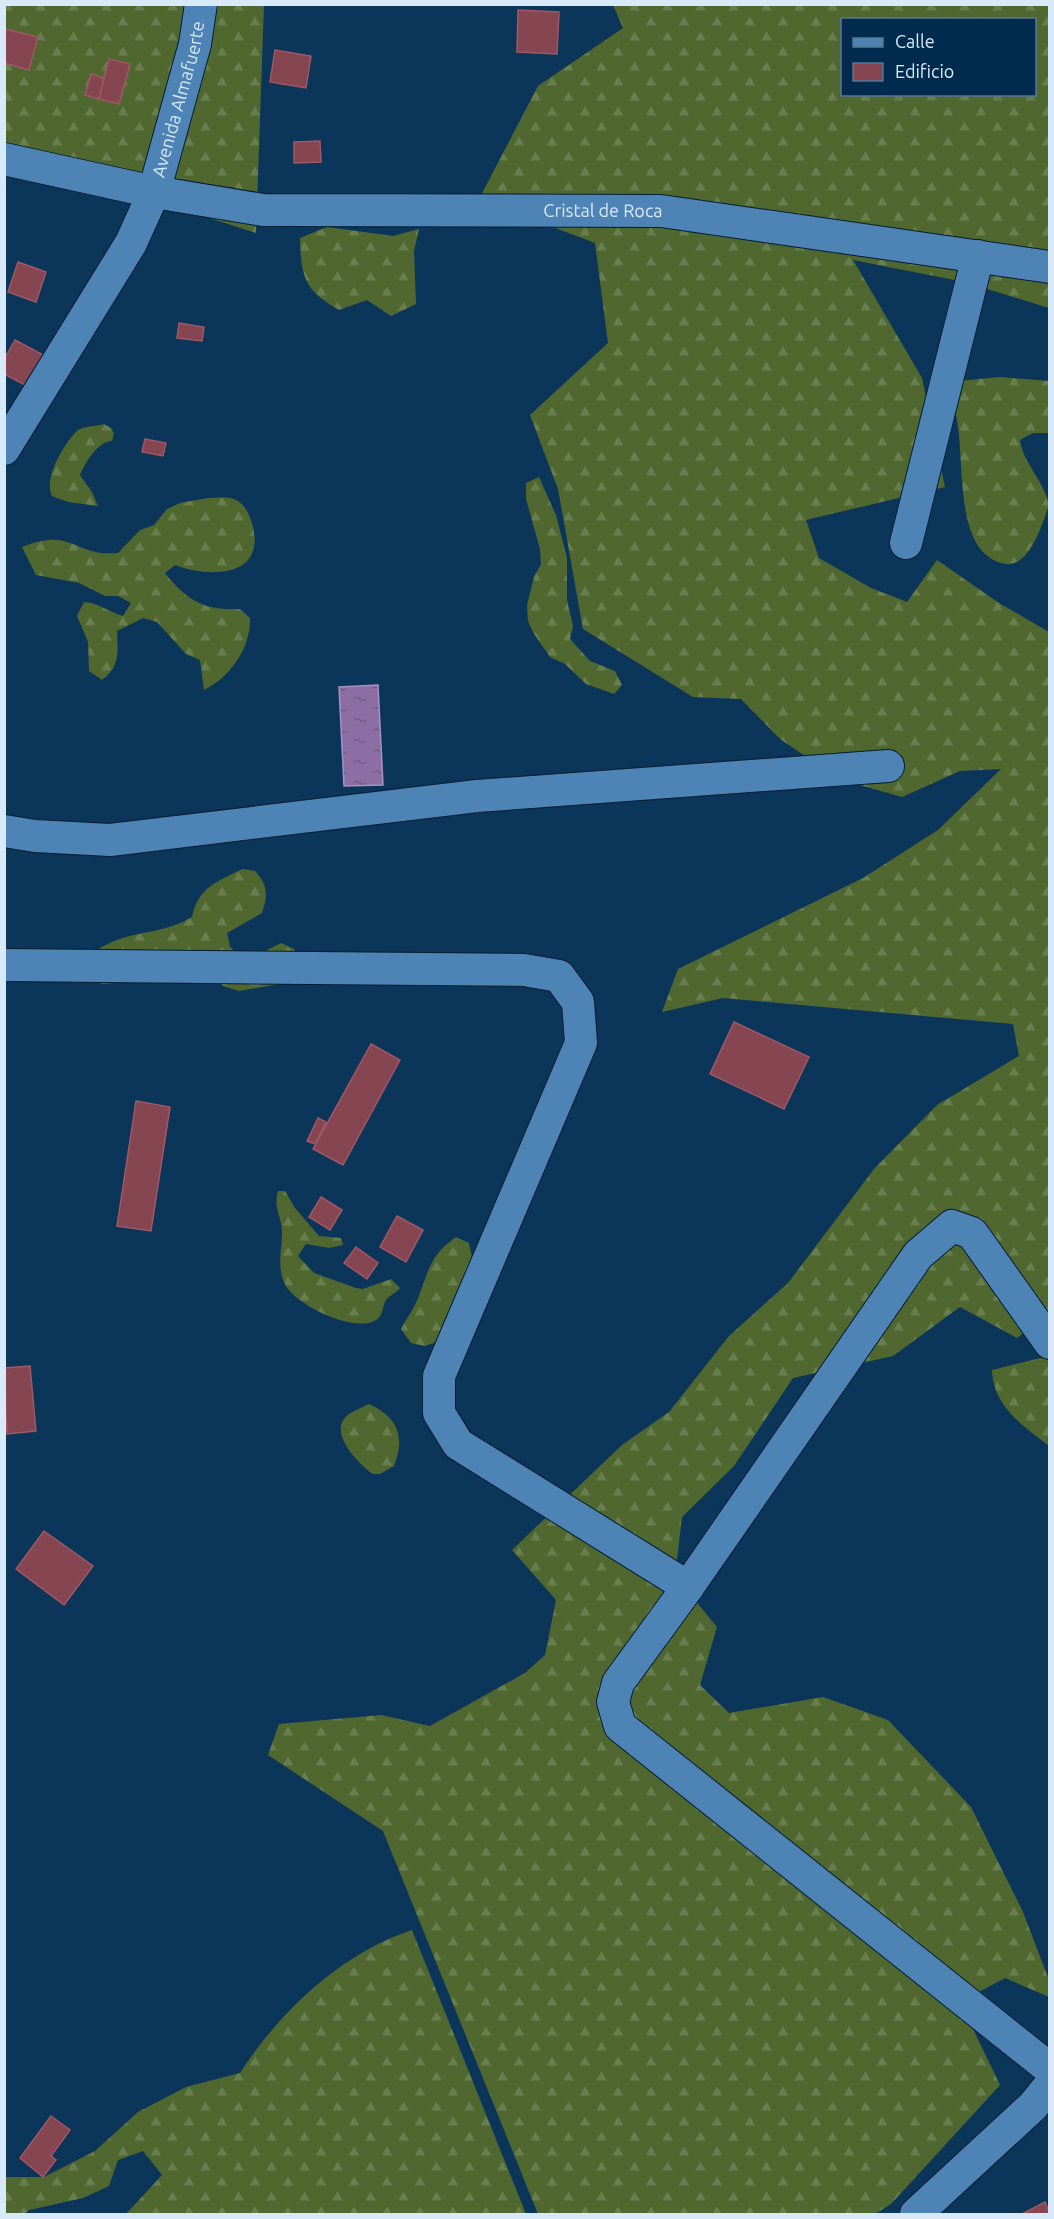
<svg xmlns="http://www.w3.org/2000/svg" width="1054" height="2219" viewBox="0 0 1054 2219" font-family="Ubuntu,sans-serif">
<style>
.forest{fill:url(#forest-firs);fill-rule:evenodd}
.water{fill:url(#water-ripples);stroke:#a393be;stroke-width:1.5}
.building{fill:#854652;stroke:#a05865;stroke-width:1.5}
.lines{fill:none;stroke-linecap:round;stroke-linejoin:round}
.minor-casing{stroke:#021d35;stroke-width:34}
.minor{stroke:#4e83b5;stroke-width:32}
.labels{text-anchor:middle;stroke-width:4.5;stroke-linejoin:round;paint-order:stroke}
.street-label{font-size:18px;fill:#d8e9f9;stroke:#012b4e}
</style>
<defs>
<pattern id="forest-firs" width="22" height="20" patternUnits="userSpaceOnUse" patternTransform="scale(1.5)"><rect width="22" height="20" fill="#506830"/><path d="M5 1l3.5 6h-7zM16 11l3.5 6h-7z" fill="#687e4f"/></pattern>
<pattern id="water-ripples" width="26" height="14" patternUnits="userSpaceOnUse" patternTransform="scale(1.5)"><rect width="26" height="14" fill="#8c6ea4"/><path d="M2 4q2-2 4 0t4 0M15 11q2-2 4 0t4 0" fill="none" stroke="#6e5e80"/></pattern>
</defs>
<rect width="100%" height="100%" fill="#0c3659"/>
<path class="forest" d="M5,5h259l-8,228 -251,-80z
M613,5h436v303l-84,-26 -112,-22 69,118 23,109 -139,33 13,38 52,30 36,14 30,-42 62,43 50,29v682l-32,24 -57,-31 -67,49 -100,22 -59,88 -52,51 -7,59 42,51 -17,58 29,28 94,-16 65,23 83,87 52,105 26,68v17l-44,-19 -45,24 40,83 -109,119 -16,10h-337l-155,-383 -115,-76 11,-31 102,-9 49,11 95,-53 20,-18 11,-55 -44,-50 110,-105 47,-33 60,-76 59,-53 86,-114 63,-64 82,-49 -6,-32 -290,-26 -61,14 16,-43 185,-91 75,-48 63,-61 -41,2 -58,26 -63,-18 -59,-40 -39,-40 -48,-2 -110,-68 -25,-140 -28,-74 78,-72 -13,-100 -116,-44 59,-113 85,-58zM842,20h192v74h-192z
M327,227l66,9 26,-7 -5,22 2,53 -25,12 -24,-16 -28,10c-35,-20 -38,-33 -39,-72z
M1000,377l49,4v52h-16l-13,7c3,23 23,39 29,65 -6,17 -19,62 -43,59 -61,-10 -35,-126 -55,-164l7,-19z
M104,424l7,4 3,5 -2,8c-14,0 -27,22 -32,34l12,17 6,14 -30,-4 -16,-6c-9,-17 12,-52 24,-64 6,-7 20,-5 28,-8z
M539,477l17,38 11,43v42l6,26 -3,13 20,22 25,10 7,14 -8,9 -28,-10 -21,-20 -15,-7 -16,-23 -6,-13 -1,-16 7,-28 7,-13 -1,-15 -14,-50v-16z
M208,498c8,0 21,-2 28,2 10,5 14,16 17,27 12,51 -44,51 -78,38l-10,8c22,28 40,38 75,36l10,9c1,29 -19,59 -46,72l-4,-30 -14,-6 -29,-32 -14,-4 -26,13c1,21 3,36 -15,49l-13,-9 -1,-29 -11,-26 7,-14c16,1 24,10 39,14l8,-13 -13,-7h-13l-26,-13 -43,-8 -14,-28c50,-21 52,10 96,6l22,-23 14,-5 13,-16 13,-6z
M242,869l13,2c13,14 13,24 7,42l-35,20 3,14 10,9 17,-1 24,-12 13,6 6,16 -8,13 -12,6 -41,7 -16,-5 -9,-10 -112,8 -12,-7 -5,-16c31,-34 71,-22 107,-44 7,-31 24,-34 50,-48z
M278,1191h7l10,17 24,28 22,2 2,7 -14,3 -23,-4 -8,12 16,17 42,15 7,1 28,-10 9,9c-4,5 -10,7 -14,12 -4,7 -3,16 -10,20 -21,14 -84,-16 -92,-38 -7,-16 -2,-33 -2,-50 0,-16 -9,-22 -4,-41z
M456,1237l13,6 3,14v40l-33,44 -14,5 -14,-3 -10,-14c4,-8 10,-16 14,-24 14,-30 11,-47 41,-68z
M1049,1356v90c-26,-20 -56,-40 -57,-76z
M369,1404c28,13 37,32 25,62l-14,8h-7c-13,-9 -42,-38 -29,-55 5,-7 17,-11 25,-15z
M412,1930l114,284h-400l36,-39 -19,-24 -25,9 -9,26 -26,12 -54,12 -4,4h-20l-1,-37h40l51,-26 43,-39 48,-25 54,-14c40,-62 102,-120 172,-143z"/>
<path class="water" d="M378,685l5,100 -39,1 -5,-99z"/>
<path class="building" d="M518,10l41,2 -2,42 -40,-2z
M5,29l33,8 -9,33 -25,-7z
M275,50l36,6 -5,32 -36,-6z
M109,59l21,5 -11,40 -20,-5z
M91,74l13,4 -5,21 -14,-4z
M320,141l1,21 -27,1v-21z
M18,262l28,10 -10,30 -28,-10z
M179,323l25,4 -2,14 -25,-3z
M15,340l32,17 -16,31 -27,-14v-14z
M145,439l21,4 -3,13 -21,-4z
M734,1022l75,35 -25,52 -74,-35z
M371,1044l29,16 -57,105 -30,-16z
M136,1101l34,6 -19,124 -34,-5z
M318,1118l8,4 -11,22 -8,-3z
M321,1197l21,13 -12,20 -21,-13z
M397,1216l26,14 -17,32 -26,-15z
M356,1247l22,16 -11,16 -23,-16z
M30,1366l6,65 -29,3 -3,-66z
M44,1531l49,35 -29,39 -48,-36z
M51,2116l19,14 -19,26 5,4 -13,17 -23,-19z
M1045,2202l5,12h-28z"/>
<g class="lines">
<defs>
<g id="minor">
<path id="s1" d="M4,159l150,33 109,18 398,1 389,56"/>
<path id="s2" d="M4,449l127,-206 23,-51 41,-148 6,-40"/>
<path d="M906,543l72,-287"/>
<path d="M4,831l31,5 75,4 367,-44 411,-30"/>
<path d="M4,965l520,5 35,6 19,26 3,41 -142,333v37l19,31 230,143"/>
<path d="M1050,1343l-78,-110 -20,-7 -34,29 -230,332 -70,96 -5,19 7,24 430,343"/>
<path d="M916,2214l117,-108 17,-21"/>
</g>
</defs>
<use href="#minor" class="minor-casing"/>
<use href="#minor" class="minor"/>
</g>
<g class="labels">
<g class="street-label">
<text dy="6" stroke="none"><textPath href="#s2" startOffset="394">Avenida Almafuerte</textPath></text>
<text dy="6" stroke="none"><textPath href="#s1" startOffset="604">Cristal de Roca</textPath></text>
</g>
</g>
<rect width="1054" height="2219" fill="none" stroke="#d8e9f9" stroke-width="12"/>
<rect x="841" y="18" width="195" height="78" fill="#012b4e" stroke="#577792" stroke-width="1.5"/>
<rect x="853" y="38" width="30" height="9" fill="#4e83b5" stroke="#577792" stroke-width="1.5"/>
<text x="895" y="48" font-size="18" fill="#d8e9f9">Calle</text>
<rect x="853" y="63" width="30" height="18" fill="#854652" stroke="#577792" stroke-width="1.5"/>
<text x="895" y="78" font-size="18" fill="#d8e9f9">Edificio</text>
</svg>
